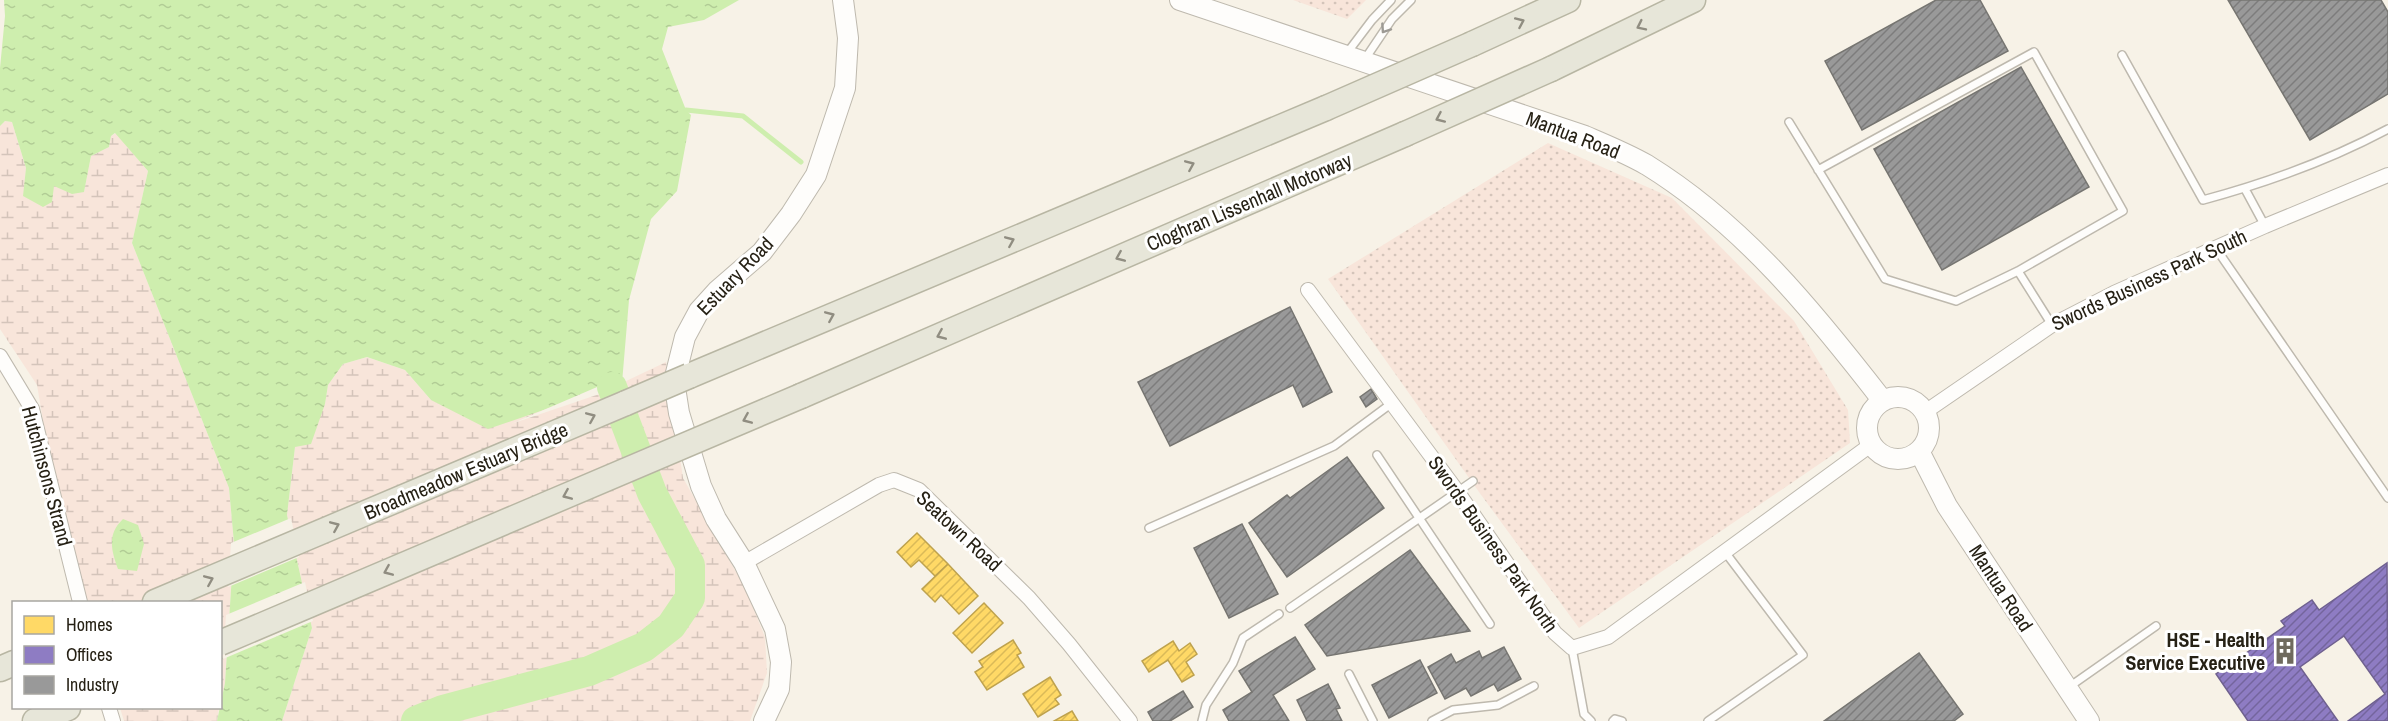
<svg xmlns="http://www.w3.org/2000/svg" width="2388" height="721" viewBox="0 0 2388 721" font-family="'Archivo Narrow',sans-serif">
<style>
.grass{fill:url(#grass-dots)}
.wetland{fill:url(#wetland-marsh)}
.water{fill:url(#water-ripples)}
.pier{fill:#f7f2e7}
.homes{fill:url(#homes-hatch);stroke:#bea24e;stroke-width:1.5}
.offices{fill:url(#offices-hatch);stroke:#6f618f;stroke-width:1.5}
.industry{fill:url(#industry-hatch);stroke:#767571;stroke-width:1.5}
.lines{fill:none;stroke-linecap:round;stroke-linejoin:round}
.stream{stroke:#ceeeae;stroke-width:5}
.river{stroke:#ceeeae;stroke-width:30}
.lane-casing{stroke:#beb9ae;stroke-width:10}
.street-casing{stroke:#beb9ae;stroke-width:16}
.secondary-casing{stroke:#beb9ae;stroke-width:22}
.highway-casing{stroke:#b8b6a3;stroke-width:27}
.lane{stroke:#fefdfb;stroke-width:7}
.street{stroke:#fefdfb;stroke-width:14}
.secondary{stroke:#fefdfb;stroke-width:20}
.highway{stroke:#e7e6d9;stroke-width:24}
.highway-bridge-casing{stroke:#b8b6a3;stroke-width:27;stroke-linecap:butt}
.highway-bridge{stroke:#e7e6d9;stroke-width:24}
.oneway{stroke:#908d81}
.oneway2{stroke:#9d9a94}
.labels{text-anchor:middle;stroke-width:6;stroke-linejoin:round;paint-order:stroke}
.street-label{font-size:20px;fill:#262115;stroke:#fff}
.poi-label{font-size:20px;font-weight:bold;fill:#262115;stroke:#fff;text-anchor:end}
</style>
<defs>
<pattern id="grass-dots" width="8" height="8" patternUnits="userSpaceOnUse" patternTransform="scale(1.5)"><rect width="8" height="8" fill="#f8e5da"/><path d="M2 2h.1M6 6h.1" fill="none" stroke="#d4c4ba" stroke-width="1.8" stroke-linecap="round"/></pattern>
<pattern id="wetland-marsh" width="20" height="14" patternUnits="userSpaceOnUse" patternTransform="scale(1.5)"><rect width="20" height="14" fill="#f8e5da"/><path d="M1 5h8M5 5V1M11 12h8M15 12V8" fill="none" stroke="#d4c4ba"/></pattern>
<pattern id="water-ripples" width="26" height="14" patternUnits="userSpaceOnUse" patternTransform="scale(1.5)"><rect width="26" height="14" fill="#ceeeae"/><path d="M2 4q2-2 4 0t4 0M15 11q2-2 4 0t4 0" fill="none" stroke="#b1cc95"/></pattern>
<pattern id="homes-hatch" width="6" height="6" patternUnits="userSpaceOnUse" patternTransform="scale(1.5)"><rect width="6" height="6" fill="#ffd966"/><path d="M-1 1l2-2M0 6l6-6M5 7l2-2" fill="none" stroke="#daba58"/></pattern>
<pattern id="offices-hatch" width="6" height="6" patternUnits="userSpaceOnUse" patternTransform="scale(1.5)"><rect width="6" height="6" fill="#8e7cc3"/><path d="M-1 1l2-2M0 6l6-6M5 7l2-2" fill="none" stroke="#74659d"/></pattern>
<pattern id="industry-hatch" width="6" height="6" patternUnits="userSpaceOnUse" patternTransform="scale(1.5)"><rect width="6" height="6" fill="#999"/><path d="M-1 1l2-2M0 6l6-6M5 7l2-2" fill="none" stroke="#7d7c7c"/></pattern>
</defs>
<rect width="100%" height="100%" fill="#f7f2e7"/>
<path class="grass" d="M1293,0h73l-19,19z
M1548,143l124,55 122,123 54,89 2,33 -271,185 -100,-136 -151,-213z"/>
<path class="wetland" d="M5,121l7,1 14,46 -2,28 19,10 11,-21 30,7 7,-36 18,-9 2,-11 5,-3 32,38 -16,72 97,245 5,55 -9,140 -4,20 -1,-101h-132l-36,-128 -15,-89 -37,-56v-203z
M367,357l38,13 26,30 191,-17 44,-21 17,116 62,110 20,49 2,36 -17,48h-468l30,-93 -25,-113 8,-68 30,-43 3,-19 15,-21z
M120,708h99l-2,13h-93z"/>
<path class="water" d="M4,0h735l-35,20 -36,7 -6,22 24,61 5,5 -14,76 -26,28 -22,81 -7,83 -134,46 -57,-29 -26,-30 -38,-13 -24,7 -15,21 -3,19 -14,40 -16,3 -8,68 25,113 -30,93h-65l8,-38 9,-140 -5,-55 -97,-245 16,-72 -33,-38 -4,3 -2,11 -18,9 -7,36 -12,2 -18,-8 -2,16 -9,5 -20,-11 3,-28 -14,-46 -7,-1 -5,5v-58l5,-52z
M123,519l15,6 6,19 -7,27 -19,-2c-7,-19 -11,-35 5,-50z"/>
<path class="pier" d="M625,375l-2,11 -112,38z
M291,518l8,39 -71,30 3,-44z
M305,582l8,39 -90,38 3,-44z"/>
<path class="homes" d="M917,533l31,31 -13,12 -16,-16 -8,7 -14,-15z
M948,564l30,32 -19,18 -18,-19 -6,7 -13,-13z
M984,603l19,20 -31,30 -19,-20z
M1013,640l8,13 -4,2 7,12 -37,23 -12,-18 8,-5 -4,-6z
M1173,641l6,10 11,-8 7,11 -11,8 8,13 -12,7 -14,-22 -19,12 -7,-11z
M1050,677l11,18 -6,4 4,5 -21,13 -15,-23z
M1072,711l6,10h-24z"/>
<path class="offices" d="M2387,563l1,158h-40l37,-27 -41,-58 -44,31 38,54h-90l-32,-47 69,-48 -4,-5 31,-21 7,10z"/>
<path class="industry" d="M1936,0h44l28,51 -146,79 -37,-69z
M2228,0h153l7,12v82l-78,46z
M2021,67l68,120 -147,83 -68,-121z
M1290,307l42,85 -29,15 -10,-22 -123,61 -32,-64z
M1371,389l6,10 -11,8 -6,-10z
M1347,457l37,51 -97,69 -38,-54 38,-28 3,3z
M1242,524l36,70 -49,24 -35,-70z
M1410,550l60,81 -143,25 -22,-31z
M1295,637l20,32 -42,26 16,26h-60l-6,-11 29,-18 -13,-21z
M1504,647l17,32 -23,12 -4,-7 -23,12 -5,-8 -21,11 -17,-32 23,-13 5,9 23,-12 3,7z
M1919,653l44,61 -9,7h-130z
M1420,660l17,33 -48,25 -17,-33z
M1328,684l12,24 -4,1 6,12h-35l-10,-21z
M1183,691l10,16 -23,14h-17l-5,-9z"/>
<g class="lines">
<path class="stream" d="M686,110l57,6 58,46"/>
<path class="river" d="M416,721l27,-11 146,-39 55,-24 27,-21 19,-28v-33l-38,-72 -40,-106"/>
<defs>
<path id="lane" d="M1347,53l25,-33 19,-20
M2122,55l81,145c63,-17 127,-40 185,-71
M1365,59l27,-40 19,-19
M1789,122l96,157 71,22 62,-30 105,-60 -89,-159 -216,118
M2245,189l20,37
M2215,247l173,251
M2018,271l34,54
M1377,455l113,169
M1149,528l185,-82 58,-43
M1290,608l183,-127
M1572,648l12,66 7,7
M1349,674l24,47
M2069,687l87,-61
M1202,721l4,-16 27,-42 10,-25 36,-24
M1432,721l21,-11 45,-5 36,-19
M1613,721l2,-2 7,2
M1708,721l95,-66 -78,-103"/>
<path id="street" d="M1308,290l149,201 98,142 17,15 36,-11 264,-193
M0,356l32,53 48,193
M1925,412l127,-87 62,-32 151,-67 123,-51
M744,563l135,-78 15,-5 25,10 110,108 40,46 61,77
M109,708l4,13"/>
<path id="secondary" d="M1180,0l405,136c21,9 43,18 62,29 97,60 167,147 236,236
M1867 428a31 31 0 1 1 62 0a31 31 0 1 1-62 0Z
M1919,451l28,55 142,215
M764,721l15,-32 2,-27 -6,-33 -31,-66 -28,-44 -15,-33 -22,-73 -5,-32 11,-44 14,-26 19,-21 44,-38 29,-38 25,-39 29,-87 3,-50 -5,-38"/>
<path id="highway" d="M1472,44l96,-44
M1551,69l142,-69
M689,376l637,-268
M801,396l604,-262
M155,602l471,-199
M0,669l14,-6
M35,721l33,-13"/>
</defs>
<use href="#lane" class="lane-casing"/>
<use href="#street" class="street-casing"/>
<use href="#secondary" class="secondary-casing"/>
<use href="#highway" class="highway-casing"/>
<use href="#lane" class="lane"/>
<use href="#street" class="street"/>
<use href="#secondary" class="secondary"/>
<use href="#highway" class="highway"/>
<defs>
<path id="highway-bridge" d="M1326,108l146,-64
M1405,134l146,-65
M626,403l63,-27
M220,643l581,-247"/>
</defs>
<use href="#highway-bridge" class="highway-bridge-casing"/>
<use href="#highway-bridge" class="highway-bridge"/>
</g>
<defs><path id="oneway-chevron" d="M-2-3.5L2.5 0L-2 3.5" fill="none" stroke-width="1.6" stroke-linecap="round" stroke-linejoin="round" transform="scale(1.5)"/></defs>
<g class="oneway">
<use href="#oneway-chevron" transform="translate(1520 22) rotate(-24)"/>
<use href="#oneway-chevron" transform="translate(1641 26) rotate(154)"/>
<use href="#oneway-chevron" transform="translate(1440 118) rotate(156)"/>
<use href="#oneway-chevron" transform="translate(1190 165) rotate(-23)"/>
<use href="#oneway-chevron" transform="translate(1010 241) rotate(-23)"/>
<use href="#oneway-chevron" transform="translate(1120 257) rotate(157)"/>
<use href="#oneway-chevron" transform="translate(830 316) rotate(-23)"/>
<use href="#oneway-chevron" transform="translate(941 335) rotate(157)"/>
<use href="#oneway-chevron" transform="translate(591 417) rotate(-23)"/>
<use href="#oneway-chevron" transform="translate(747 419) rotate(157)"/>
<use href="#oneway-chevron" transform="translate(567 495) rotate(157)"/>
<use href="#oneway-chevron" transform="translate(335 526) rotate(-23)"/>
<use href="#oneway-chevron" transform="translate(388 571) rotate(157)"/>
<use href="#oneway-chevron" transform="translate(209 580) rotate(-23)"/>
</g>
<use class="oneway2" href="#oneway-chevron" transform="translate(1385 29) rotate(124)"/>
<defs>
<symbol id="building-bare" viewBox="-9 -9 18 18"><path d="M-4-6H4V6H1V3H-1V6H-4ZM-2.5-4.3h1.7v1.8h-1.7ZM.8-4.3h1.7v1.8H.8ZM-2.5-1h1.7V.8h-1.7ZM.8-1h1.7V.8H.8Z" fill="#6f6a5e" stroke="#fff" stroke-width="2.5" paint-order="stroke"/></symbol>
</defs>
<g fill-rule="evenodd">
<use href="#building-bare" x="2266" y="632" width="38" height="38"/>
</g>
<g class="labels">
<g class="street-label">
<text transform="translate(1573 135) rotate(21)" y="7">Mantua Road</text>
<text transform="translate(1249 202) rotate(-23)" y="7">Cloghran Lissenhall Motorway</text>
<text transform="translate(735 276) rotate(-46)" y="7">Estuary Road</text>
<text transform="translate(2149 280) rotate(-25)" y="7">Swords Business Park South</text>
<text transform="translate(466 471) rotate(-23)" y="7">Broadmeadow Estuary Bridge</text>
<text transform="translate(47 476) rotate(75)" y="7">Hutchinsons Strand</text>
<text transform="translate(959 531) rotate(43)" y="7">Seatown Road</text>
<text transform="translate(1493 544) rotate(55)" y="7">Swords Business Park North</text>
<text transform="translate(2001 588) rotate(57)" y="7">Mantua Road</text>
</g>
<g class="poi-label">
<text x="2265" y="647">HSE - Health<tspan x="2265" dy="23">Service Executive</tspan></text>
</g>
</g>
<rect x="12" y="601" width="210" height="108" fill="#ffffff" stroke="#a8a6a1" stroke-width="1.5"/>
<rect x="24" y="616" width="30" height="18" fill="#ffd966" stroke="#a8a6a1" stroke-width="1.5"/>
<text x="66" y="631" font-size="18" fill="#262115">Homes</text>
<rect x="24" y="646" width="30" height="18" fill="#8e7cc3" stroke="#a8a6a1" stroke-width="1.5"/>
<text x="66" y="661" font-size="18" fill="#262115">Offices</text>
<rect x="24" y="676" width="30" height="18" fill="#999999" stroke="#a8a6a1" stroke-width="1.5"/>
<text x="66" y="691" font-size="18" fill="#262115">Industry</text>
</svg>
